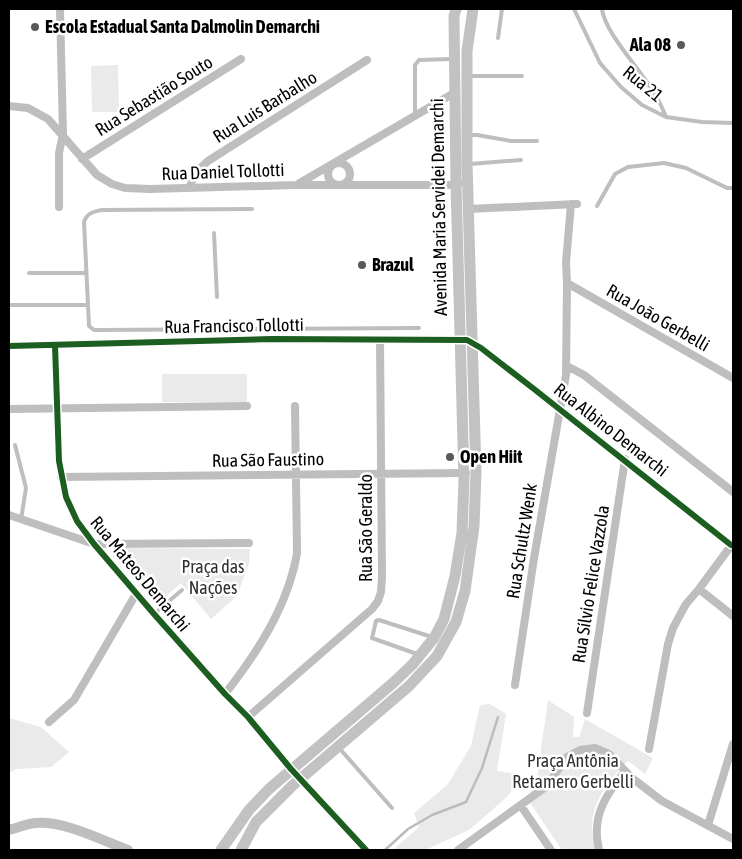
<svg xmlns="http://www.w3.org/2000/svg" width="742" height="859" viewBox="0 0 742 859" font-family="'Asap Condensed',sans-serif">
<style>
.green{fill:#eaeaea}
.lines{fill:none;stroke-linecap:round;stroke-linejoin:round}
.stream{stroke:#bcbcbc;stroke-width:2.5}
.service{stroke:#bebebe;stroke-width:4}
.minor{stroke:#bebebe;stroke-width:8}
.tertiary{stroke:#bebebe;stroke-width:10}
.secondary{stroke:#c2c2c2;stroke-width:11}
.cycleway-casing{stroke:#fff;stroke-width:9}
.cycleway{stroke:#1b5e20;stroke-width:6}
.poi-dot{fill:#595959;stroke:#fff;stroke-width:2}
.labels{text-anchor:middle;stroke-width:5;stroke-linejoin:round;paint-order:stroke}
.poi-label{font-size:18px;font-weight:bold;fill:#000;stroke:#fff;text-anchor:start}
.street-label{font-size:18px;fill:#000;stroke:#fff}
.park-label{font-size:18px;fill:#303030;stroke:#fff}
</style>
<rect width="100%" height="100%" fill="#fff"/>
<path class="green" d="M118,65l1,47h-27l-1,-46z
M162,374h85v28h-85z
M120,548l130,1 -1,14 -12,33 -26,23 -30,-36 -23,20 -45,-47z
M548,700l26,17 -1,20h6l6,-18 68,39 -8,16 -17,-13c-25,24 -45,53 -32,89h-34l-34,-50 9,-23z
M490,704l16,10 -9,57 25,4 -15,22 -38,33 -44,20h-32l26,-23 -5,-14 34,-29 23,-38 9,-41z
M9,718l32,9 28,25 -18,15 -34,2 -8,4z"/>
<g class="lines">
<path class="stream" d="M385,850l23,-21 24,-14 34,-13 16,-34 16,-51"/>
<path class="service" d="M574,9l26,54 21,24 21,18 24,12 36,5 31,1
M602,9c3,25 41,63 54,87 4,6 7,14 10,21
M498,38l4,-29
M469,76h53
M415,115v-50l4,-5 33,-1
M468,135h9l34,6h26
M470,164l51,-4
M597,206l18,-32 13,-7 36,-4 22,5 41,20h6
M214,233l3,64
M29,273h57
M9,305h79l1,21 5,4h5l320,-2
M88,305l-4,-83c3,-9 9,-10 17,-12l151,-1
M15,445l11,43 -5,32
M154,614l28,-24
M417,654l-45,-16 4,-17 3,-1 53,17
M340,749l52,59"/>
<path class="minor" d="M9,106l19,2 20,11 49,56 15,9 13,4 25,1 146,-4h160l3,-2
M82,159l159,-100
M328 174a11 11 0 1 1 22 0a11 11 0 1 1-22 0Z
M298,184l156,-91
M189,188l7,-16 12,-11 159,-101
M59,207v-54l4,-19 -3,-125
M468,209l109,-5
M567,283l166,95
M55,345l4,116 7,36 11,24 17,23 60,70 71,80 23,23 43,52 75,81
M9,346l262,-7 196,1 14,8 53,41 197,156
M567,366l17,9 149,117
M9,409l238,-3
M61,477l405,-4
M9,515l85,29 155,-1
M699,589l34,27
M515,685l19,-127 32,-183 1,-92 -1,-21 5,-58
M225,694c32,-41 63,-88 72,-141l-2,-147
M587,713l38,-254
M248,717l124,-108 6,-8 3,-9 1,-15 -2,-238
M49,722l25,-22 62,-106
M649,749l19,-105 5,-16 13,-24 13,-15 34,-46
M521,806l30,44
M708,825l25,-81
M458,850l89,-64 20,-29 13,-7 15,-2 14,6 23,24 30,23 71,38
M599,850c-8,-33 6,-54 26,-79"/>
<path class="tertiary" d="M9,830c8,-2 17,-6 26,-7 28,-3 66,17 93,27"/>
<path class="secondary" d="M221,850l28,-40 20,-21 124,-106 19,-18 22,-27 10,-19 11,-43 7,-43 2,-53 -8,-295 -2,-169 2,-7
M241,850l15,-28 36,-36 117,-100 28,-30 19,-34 9,-31 9,-65 2,-53 -9,-309v-113l6,-42"/>
<defs>
<path id="cycleway" d="M55,345l4,116 7,36 11,24 17,23 60,70 71,80 23,23 43,52 75,81
M9,346l262,-7 196,1 14,8 53,41 197,156"/>
</defs>
<use href="#cycleway" class="cycleway-casing"/>
<use href="#cycleway" class="cycleway"/>
</g>
<g class="poi-dot">
<circle cx="35" cy="27" r="5"/>
<circle cx="681" cy="45" r="5"/>
<circle cx="362" cy="265" r="5"/>
<circle cx="450" cy="457" r="5"/>
</g>
<g class="labels">
<g class="poi-label">
<text x="45" y="33">Escola Estadual Santa Dalmolin Demarchi</text>
<text x="671" y="51" text-anchor="end">Ala 08</text>
<text x="372" y="271">Brazul</text>
<text x="460" y="463">Open Hiit</text>
</g>
<g class="street-label">
<text transform="translate(643 84) rotate(39)" y="6">Rua 21</text>
<text transform="translate(154 96) rotate(-32)" y="6">Rua Sebastião Souto</text>
<text transform="translate(265 107) rotate(-32)" y="6">Rua Luis Barbalho</text>
<text transform="translate(223 172) rotate(-2)" y="6">Rua Daniel Tollotti</text>
<text transform="translate(439 207) rotate(-91)" y="6">Avenida Maria Servidei Demarchi</text>
<text transform="translate(658 318) rotate(30)" y="6">Rua João Gerbelli</text>
<text transform="translate(234 326) rotate(-1)" y="6">Rua Francisco Tollotti</text>
<text transform="translate(611 430) rotate(38)" y="6">Rua Albino Demarchi</text>
<text transform="translate(268 460) rotate(-1)" y="6">Rua São Faustino</text>
<text transform="translate(366 528) rotate(-90)" y="6">Rua São Geraldo</text>
<text transform="translate(522 541) rotate(-81)" y="6">Rua Schultz Wenk</text>
<text transform="translate(140 574) rotate(50)" y="6">Rua Mateos Demarchi</text>
<text transform="translate(591 584) rotate(-81)" y="6">Rua Sílvio Felice Vazzola</text>
</g>
<g class="park-label">
<text x="213" y="573">Praça das<tspan x="213" dy="21">Nações</tspan></text>
<text x="573" y="767">Praça Antônia<tspan x="573" dy="21">Retamero Gerbelli</tspan></text>
</g>
</g>
<rect width="742" height="859" fill="none" stroke="#000000" stroke-width="20"/>
</svg>
